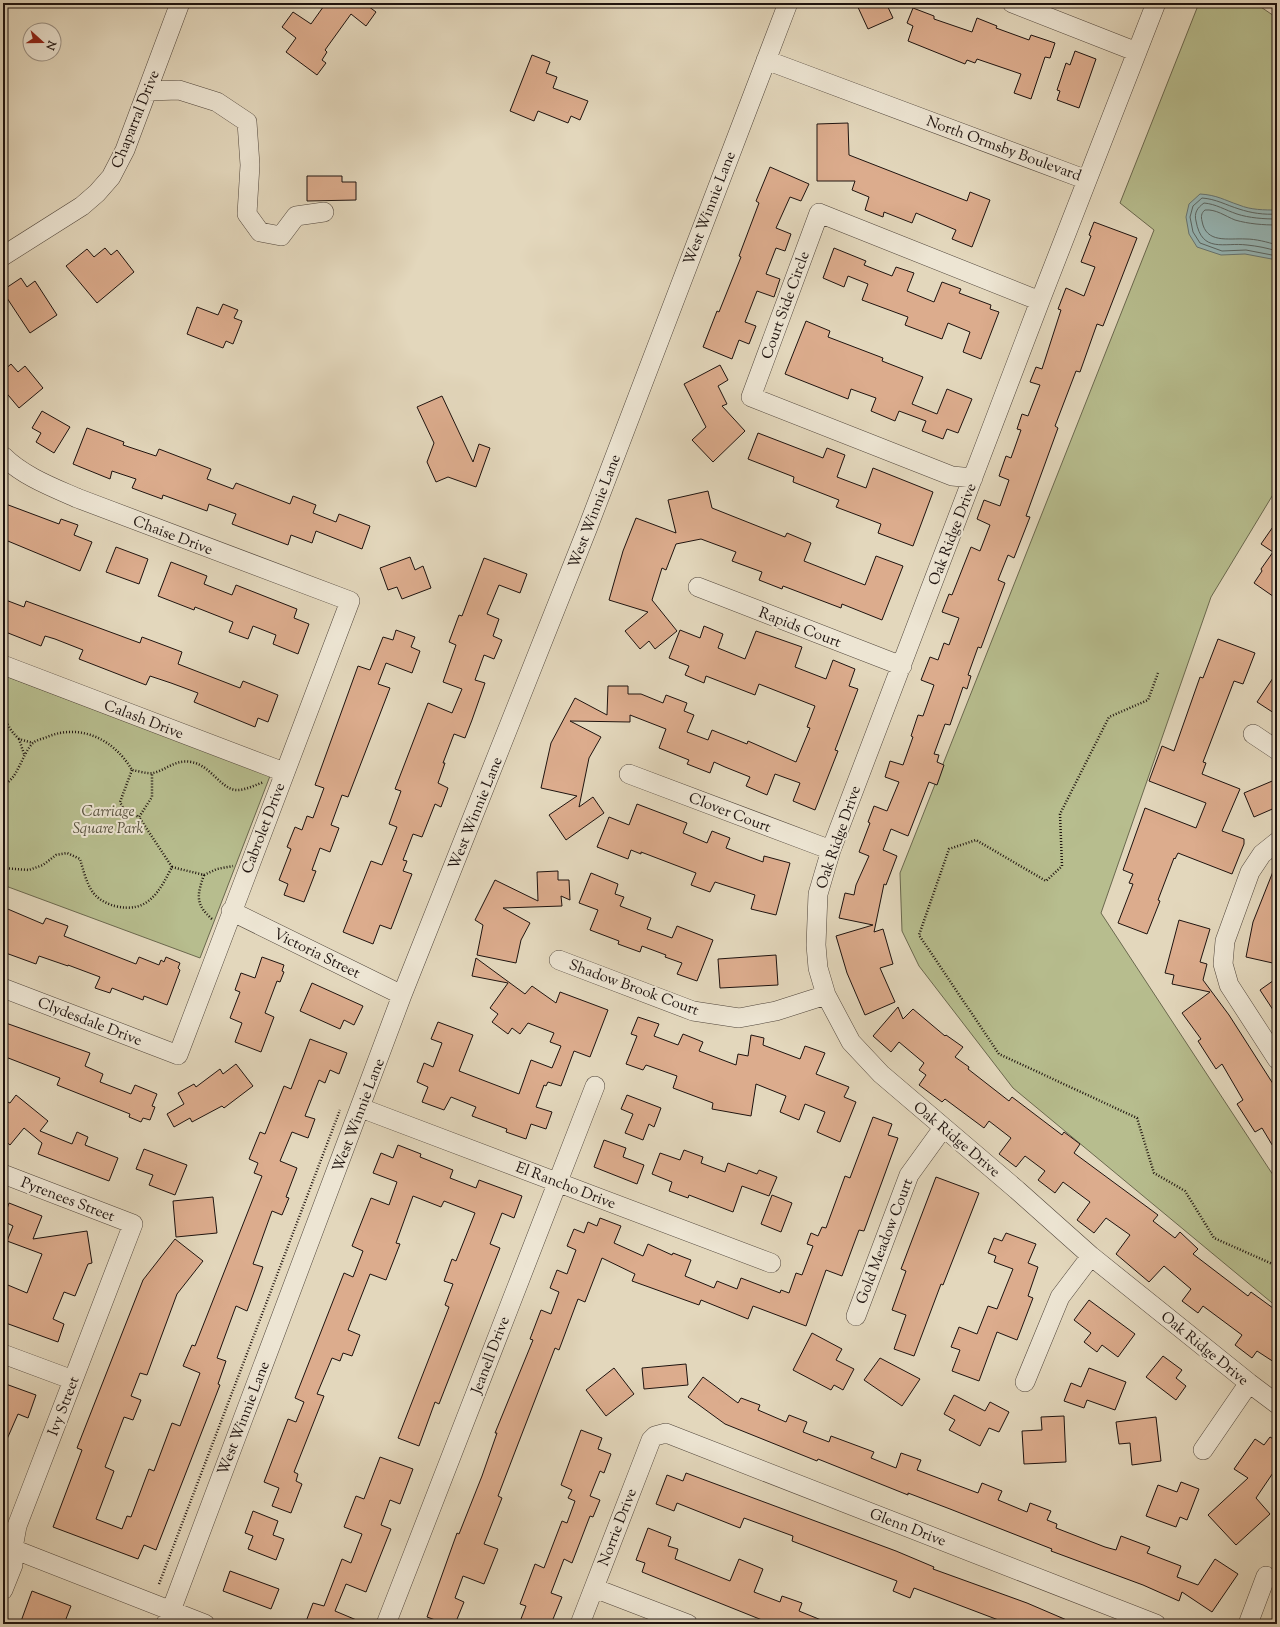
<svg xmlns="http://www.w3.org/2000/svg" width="1280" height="1627" viewBox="0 0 1280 1627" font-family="'Sorts Mill Goudy',serif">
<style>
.green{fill:#b7bd8e;stroke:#6a684e}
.water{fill:#97b8b8;stroke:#677674}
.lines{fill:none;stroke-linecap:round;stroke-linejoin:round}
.shore{stroke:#5a6664;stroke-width:1}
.building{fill:#dcac8d;stroke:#1e130f}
.minor-casing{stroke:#4f443a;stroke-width:20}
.path{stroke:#1e130f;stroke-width:2.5;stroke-dasharray:1 2;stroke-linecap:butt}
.minor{stroke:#ede5d3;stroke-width:19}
.labels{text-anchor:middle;stroke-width:4;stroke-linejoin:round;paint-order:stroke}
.street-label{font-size:15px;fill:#1e130f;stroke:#ede5d3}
.park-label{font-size:15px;font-style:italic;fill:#544e3b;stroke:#ede5d3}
</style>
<rect width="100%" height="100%" fill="#e3d7bc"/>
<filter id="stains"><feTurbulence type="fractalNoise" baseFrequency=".005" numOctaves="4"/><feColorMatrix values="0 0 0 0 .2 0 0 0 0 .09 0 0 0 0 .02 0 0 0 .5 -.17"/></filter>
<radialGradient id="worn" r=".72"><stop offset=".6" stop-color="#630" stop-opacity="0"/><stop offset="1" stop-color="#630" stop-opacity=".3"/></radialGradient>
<path class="green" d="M1199,3h56l22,15v470l-66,109 -110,316 176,268v126l-264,-219 -94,-122 -17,-35 -2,-58 254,-643 -34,-27z
M3,675l267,101 -70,182 -197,-73z"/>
<path class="water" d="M1200,194c17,1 24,6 39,11 12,5 25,5 38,5v50l-32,-6 -24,1 -24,-8 -8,-13 -3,-17 3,-13z"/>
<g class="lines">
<path class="shore" d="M1277,214c-13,1 -26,-1 -38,-5 -13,-4 -23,-10 -37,-11l-9,8 -3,11 3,15 7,11 22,8 24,-1 31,6
M1277,219c-13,0 -28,-1 -40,-5 -12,-4 -21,-10 -33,-11 -7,5 -10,10 -8,18 6,33 28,21 51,24 10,1 20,3 30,6
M1277,225c-14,0 -28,-1 -42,-5 -10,-4 -19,-11 -30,-10 -4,3 -4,7 -3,11 4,23 26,17 44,18 10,0 21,3 31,6"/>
</g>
<path class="building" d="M326,3h38l12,9 -10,14 -15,-12 -26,36 2,2 -5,8 4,3 -9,12 -31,-23 10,-14 -14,-11 11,-15 18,12z
M856,3h30l7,15 -25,11z
M913,8l21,8v3l38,13 5,-14 20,8 -1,2 33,12 2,-5 24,8 -5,15 -5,-1 -14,42 -17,-6 7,-19 -44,-15 -2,4 -8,-3 -2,4 -57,-23 5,-15 -6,-3z
M1075,51l21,8 -17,49 -22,-8 3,-9 -3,-1 9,-27 4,2z
M532,55l18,7 -4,11 11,4 -4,11 35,13 -8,19 -9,-4 -3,7 -30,-12 -4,10 -24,-10z
M848,123l1,32 118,46 3,-9 20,8 -18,47 -20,-8 4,-9 -40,-17 -4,10 -28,-11 -1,5 -18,-7 4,-13 -17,-7 3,-9h-38v-57z
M770,167l39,17 -8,17 -11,-4 -14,31 15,6 -6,17 -9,-3 -10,26 14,5 -6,18 -17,-6 -12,31 11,4 -7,18 -10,-4 -7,19 -29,-12 14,-36 2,1 22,-55 -2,-1 20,-53 -3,-2z
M307,176h35v6h14v18l-49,1z
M1094,222l43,16 -34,88 -6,-2 -17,48 -4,-1 -21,55 3,2 -32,88 4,1 -16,41 -6,-3 -10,25 7,3 -24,65 -3,-1 -10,28 3,1 -4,13 -4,-2 -13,38 -5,-1 -11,30 5,1 -2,7 7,3 -7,20 -8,-3 -21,54 -17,-7 -8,21 14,6 -11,29 -2,-1 -10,48 9,-3 10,35 -13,4 15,34 -30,13 -18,-42 -11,-37 37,-11 -34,-7 6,-25 9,2 2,-10 13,-29 -10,-4 11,-29 -2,-1 6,-16 13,5 12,-29 -14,-5 5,-16 13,4 10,-28 -2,-1 7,-21 5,1 11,-31 -13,-5 9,-23 8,3 6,-17 5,2 10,-27 -17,-6 7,-18 3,1 19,-48 9,4 10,-26 -13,-6 7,-19 16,6 9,-26 -10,-4 7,-20 5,2 10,-28 -4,-1 5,-15 6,2 12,-31 -10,-3 6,-15 6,2 19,-59 -3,-1 8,-21 18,8 11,-29 -14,-5 10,-26 -2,-1z
M105,248l6,7 6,-5 17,22 -37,31 -31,-37 21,-17 7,8z
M834,248l32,13 -2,4 28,11 4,-9 18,6 -7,18 27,11 8,-20 19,7 -2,4 32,12 -1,4 9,3 -18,47 -18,-7 7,-20 -22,-9 -6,16 -37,-14 3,-8 -46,-17 6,-16 -20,-8 -4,11 -21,-9z
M21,278l6,9 8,-6 22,34 -27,18 -27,-41v-2z
M223,304l15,6 -4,8 8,3 -9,23 -7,-3 -3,7 -36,-14 10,-27 21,8z
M806,321l24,10 -2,6 55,21 -1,3 41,16 -11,27 25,10 10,-25 25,10 -14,34 -11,-4 -4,10 -21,-8 4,-10 -27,-10 -4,10 -24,-10 5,-13 -25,-9 -3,10 -63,-25z
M11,364l7,8 7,-6 18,22 -24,20 -16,-19v-18z
M720,365l8,15 -10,6 9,18 -5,2 23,25 -32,31 -21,-22 14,-13 -22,-43z
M442,396l31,66 6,-18 11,4 -14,39 -28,-10 -12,5 -9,-20 7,-19 -17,-36z
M42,411l28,16 -16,26 -18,-11 5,-9 -9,-5z
M87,428l37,14 -1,3 33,11 3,-7 52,20 -4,10 26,10 3,-6 54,21 3,-8 23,9 -3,8 23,9 3,-8 31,12 -8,23 -46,-18 -4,12 -21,-8 -3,10 -56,-21 4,-10 -27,-10 -2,7 -44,-16 -1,4 -30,-11 4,-9 -24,-8 -2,8 -37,-15z
M758,433l65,25 4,-10 18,7 -8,22 29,11 7,-20 60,24 -20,54 -35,-13 3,-9 -45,-17 3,-7 -46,-18 1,-5 -46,-18z
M708,491l4,17 73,29 2,-4 24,10 -7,18 61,24 11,-29 27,10 -21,54 -40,-16 -1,4 -58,-22 -1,3 -23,-9 3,-8 -30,-11 4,-9 -35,-13 -25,5 -10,26 -4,-2 -10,32 25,31 -22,18 -6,-8 -9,8 -15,-18 23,-19 -39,-12 14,-49 13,-33 40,15 -8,-33z
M3,503l56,21 2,-5 17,6 -4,10 18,7 -12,29 -77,-32z
M1277,521v78l-23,-16 8,-12 -1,-2 12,-17 -12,-8z
M116,547l32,12 -9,25 -33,-12z
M410,557l5,13 8,-4 8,22 -29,11 -5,-12 -9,3 -8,-22z
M484,558l43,16 -7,19 -21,-8 -12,29 12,5 -6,17 9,4 -8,19 -10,-4 -9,25 10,3 -13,37 -7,18 -11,-4 -11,29h2l-7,20 10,5 -7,19 -6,-3 -13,33 -9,-3 -10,26 4,1 -4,10 9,3 -21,55 -11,-4 -7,19 -30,-12 28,-71 11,4 15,-38 -8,-3 12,-33 -6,-2 33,-86 24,10 10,-24 -19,-7 13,-37 -7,-3 10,-27 3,1z
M171,562l36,14 -3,8 28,11 4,-10 61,24 -3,9 15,6 -11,30 -25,-10 3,-9 -23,-9 -5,13 -19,-7 4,-10 -38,-15 -1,3 -36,-14z
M3,599l21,8 2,-6 114,42 2,-6 40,15 -4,12 62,24 3,-7 35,14 -10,27 -10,-4 -3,9 -61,-25 4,-9 -27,-10 -21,-7 -4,9 -67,-26 4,-9 -28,-11 -10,-3 -4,10 -38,-15z
M704,626l19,8 -5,14 27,11 11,-28 46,16 -7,20 31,12 7,-19 22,9 -6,17 9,3 -23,61 3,1 -23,59 -22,-9 7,-18 -25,-9 -8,21 -21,-9 4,-9 -25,-10 -11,-5 -4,11 -23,-9 2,-4 -30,-12 7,-19 -36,-14v7l-60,-1 31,16 -12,21 -10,49 14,-10 11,16 -38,27 -17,-25 28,-19 -36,-8 10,-45 24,-45 32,17 1,-29h20v8h13l22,9 3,-8 21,8 -3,8 10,4 -7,17 21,8 4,-10 35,14 1,-3 48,21 14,-34 -3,-1 8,-21 -56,-22 -4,11 -49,-19 -2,7 -19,-8 4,-9 -20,-8 11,-28 20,8z
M396,630l19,7 -4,10 9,4 -8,22 -26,-10 -8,21 12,4 -42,109 -6,-2 -11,30 8,3 -9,24 -10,-4 -8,22 4,1 -12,31 -20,-7 4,-11 -9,-4 12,-31 -4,-2 8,-20 7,3 5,-14 6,2 11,-30 -9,-3 43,-119 12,4 13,-33 10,3z
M1218,639l37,14 -12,31 -9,-3 -31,81 3,1 -4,11 38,15 -18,42 22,8v5l-12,30 -54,-21 -3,6 -1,-1 -16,42 2,1 -13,33 -29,-11 15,-39 -4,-1 4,-9 -10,-4 22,-62 51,20 10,-25 -57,-22 13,-35 12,5 26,-74 3,1z
M1277,672v43l-20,-13z
M1277,779v28l-23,10 -10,-24z
M637,804l50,19 -4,10 24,10 5,-12 18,7 -4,10 37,14 1,-6 26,7 -14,52 -25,-6 4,-14 -40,-13 -5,10 -19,-7 5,-12 -55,-21v2l-10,-4 -3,9 -31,-12 12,-30 20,8z
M1276,864l1,1v99l-31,-7 7,-35z
M558,871v9h11l1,20 -9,-4 1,10 -59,2 27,15 -9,17 -5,23 -39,-8 6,-30 -8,-5 20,-40 43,21 -1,-29z
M591,873l27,11 -3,10 9,3 -4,9 31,12 -4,11 25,9 5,-12 36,14 -16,41 -20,-7 5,-11 -17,-6 1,-2 -24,-9 -2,6 -22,-8 1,-3 -29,-11 8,-20 -19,-7z
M3,907l40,17 3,-6 22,8 -4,10 72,28 3,-7 20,8 2,-5 3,2 2,-5 14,6 -2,5 2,2 -13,35 -23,-9 -1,4 -31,-12 -2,5 -15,-5 5,-11 -32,-12v1l-29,-10 -3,8 -33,-12z
M1179,920l31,9 -10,33 7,2 -4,16 26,35 48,75v63l-15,-25 -7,4 -18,-28 6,-4 -21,-36 -6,5 -18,-28 3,-2 -19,-26 28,-21 -38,-8 2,-9 -9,-2z
M776,955l2,30 -58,3 -2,-29z
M262,957l22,8 -2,6 2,1 -4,10 -3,-1 -12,32 9,4 -13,35 -26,-10 7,-19 -12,-5 10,-26 -5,-2 6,-17 14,5z
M476,958l49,36 7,-8 24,17 4,-11 48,18 -18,47 -16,-6 -13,35 -13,-4 -2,4 -2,-1 -8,22 16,5 -6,17 -15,-5 -5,15 -20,-7 1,-3 -35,-13 4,-9 -25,-10 -7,13 -22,-8 6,-15 -11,-5 7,-19 9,4 9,-24 -11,-4 7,-17 35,13 -14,36 60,23 12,-34 21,8 9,-22 -11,-4 4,-9 -26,-10 -8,11 -8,-6 -4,6 -16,-12 6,-8 -8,-6 18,-25 -36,-7z
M1277,978v38l-17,-26z
M312,983l51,23 -9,19 -10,-5 -4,9 -40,-18z
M898,1007l5,12 10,-10 32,27 1,-1 17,12 -8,10 14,10 -1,2 41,32 3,-4 50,38 2,-3 16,12 -6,9 84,62 -5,6 22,17 5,-6 18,17 -5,5 55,42 3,-4 26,19v53l-20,-13 -5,7 -17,-13 7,-10 -39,-29 -5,7 -16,-12 9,-12 -27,-23 -15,16 -33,-28 14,-19 -24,-17 -12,15 -17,-13 13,-18 -27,-20 -8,11 -17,-13 7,-9 -20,-15 -9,11 -17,-13 12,-16 -22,-17 -5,7 -39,-29 -3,3 -23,-17 7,-10 -7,-5 5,-7 -25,-21 -8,10 -18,-16z
M638,1017l21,7 -5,12 24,9 5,-11 20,8 -4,9 37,14 2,-11 10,2 3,-21 13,3 -1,7 37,14 5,-13 20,7 -9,21 33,13 -5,10 12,5 -16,40 -23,-10 8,-20 -20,-8 -6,16 -19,-8 6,-16 -30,-12 -5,32 -39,-7 1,-6 -40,-15 4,-12 -31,-11 -3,5 -17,-6 11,-28 -6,-2z
M3,1022l87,31 -5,13 18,8 -3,8 31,12 4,-9 22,9 -5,12 3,1 -5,13 -7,-2 -2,4 -12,-5 1,-3 -73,-29 3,-7 -57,-22z
M310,1039l37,14 -8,21 -9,-4 -5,13 -6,-3 -14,36 10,3 -7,19 -16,-6 -12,29 17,7 -11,29 3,1 -7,17 -10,-4 -19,53 10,3 -9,25 -7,19 -11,-5 -11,30 -8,22 9,3 -8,23 2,1 -64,165 -12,-5 -6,14 -85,-32 29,-77 -5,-2 66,-168 32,-41 28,22 -26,33 -30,81 -7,-2 -9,23 10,4 -8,20 -9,-3 -19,50 9,4 -18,48 26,10 5,-13 4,1 18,-48 5,2 18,-48 8,3 20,-53 -17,-7 9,-21 3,1 67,-170 -8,-3 4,-10 -9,-4 11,-27 5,2 19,-48 7,3z
M236,1064l17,22 -29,22 -2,-2 -30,16 -2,-4 -16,9 -7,-13 17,-10 -6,-11 16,-9 2,3 24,-18 3,5z
M16,1095l32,26 -8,10 32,13 5,-12 11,5 -3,8 33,13 -9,23 -71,-27 4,-11 -18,-15 -14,17 -7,-6v-39l7,3z
M627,1095l34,13 -7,19 -5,-3 -6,16 -18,-7 8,-19 -12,-5z
M873,1117l19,7 -4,11 10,3 -34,93 -5,-1 -17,46 -16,-6 -20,56 -53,-20 -5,13 -47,-19 -2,5 -67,-24 3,-7 -33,-16 -17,44 -7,-3 -19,51 -4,-2 -57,148 4,2 -18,46 14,5 -14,35 -21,-8 -8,22 9,4 -9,22h-9l-19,-7 30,-84 2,1 23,-58 15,-43h-2l38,-93 -3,-1 11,-29 10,4 8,-22 -9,-4 7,-18 10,4 9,-24 -9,-4 7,-17 10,4 4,-11 9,4 3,-8 21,8 -7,17 29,13 5,-12 24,11 1,-2 18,7 -6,16 29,12 3,-7 20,8 4,-11 39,15 1,-3 8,3 7,-20 6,2 11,-29 -6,-2 4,-11 7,3 4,-9 4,1 19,-52 5,2z
M604,1140l22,8 -3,9 21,8 -7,19 -43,-17z
M398,1145l23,9 -1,3 33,13 -3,8 26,10 3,-8 43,16 -8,22 -12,-5 -12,31 10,4 -61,156 -4,-2 -16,44 -21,-8 51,-131 -4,-2 8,-21 -9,-3 8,-22 4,2 19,-48 -31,-12 -3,6 -28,-11 -17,47 4,1 -14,36 -16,-6 -22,56 12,5 -8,21 -9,-3 -3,8 -8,-3 -15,36 7,2 -30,76 4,2 -2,7 6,3 -11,29 -19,-7 7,-18 -15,-6 24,-63 8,3 8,-20 -9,-4 49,-125 9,4 10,-26 -11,-5 19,-48 18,7 8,-23 -24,-9 8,-20 12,5z
M144,1149l43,16 -12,30 -26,-10 4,-10 -17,-6z
M684,1150l19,7 -2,6 24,9 3,-9 29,11 2,-4 18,7 -8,19 -27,-10 -9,26 -44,-17 -1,3 -19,-7 3,-9 -20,-8 8,-21 20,7z
M936,1177l43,16 -36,92 -2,-1 -27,72 -20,-7 12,-34 -14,-5 14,-39 -5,-2z
M772,1195l20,8 -11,29 -20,-8z
M213,1197l4,36 -41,4 -3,-36z
M9,1203l33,13 -9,23 54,-8 5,32 -4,1 -13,32 -11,-4 -11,27 11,5 -6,18 -55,-20v-39l24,10 15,-39 -35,-13 6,-15 -10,-5z
M1006,1233l30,11 -8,19 10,4 -10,29 5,2 -16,42 -20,-8 -18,49 -27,-10 8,-21 -9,-3 8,-20 18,7 11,-28 9,3 16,-40 -19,-7 2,-6 -8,-3 6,-15 8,3z
M1089,1300l46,34 -17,23 -16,-12 -5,7 -13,-10 7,-9 -17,-13z
M812,1333l30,16 -6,11 18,9 -11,21 -9,-5 -3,5 -38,-20z
M1163,1356l19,14 -6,8 10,8 -10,14 -30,-23z
M880,1358l40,21 -18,27 -38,-26z
M686,1364l2,21 -44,4 -2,-21z
M614,1368l20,26 -28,22 -20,-26z
M1089,1368l37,14 -11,28 -28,-10 -3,8 -20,-7 7,-18 10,4z
M703,1377l35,26 3,-5 19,7 -2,5 28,12 3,-7 18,7 -4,10 26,10 2,-6 43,16 -3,6 25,10 5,-15 20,7 -4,10 61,23 4,-10 20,8 -4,9 29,12 3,-9 21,8 -4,9 10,4 -1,4 49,19 11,3 5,-14 29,11 -3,6 34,13 -4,11 21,8 17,-26 23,15 -26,38 -30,-20 -3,9 -36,-16 -92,-34 1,-2 -102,-40 -42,-16v2l-90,-36 -1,2 -92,-37 -37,-27z
M3,1383l33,12 -8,23 -10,-4 -14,32z
M954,1395l31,16 5,-9 19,10 -10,20 -10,-4 -9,18 -31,-16 6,-10 -11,-6z
M1064,1416l2,46 -42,2 -2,-33 20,-1 -1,-13z
M1156,1417l5,44 -29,4 -2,-22 -11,1 -3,-22z
M581,1430l21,8 -4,11 13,5 -7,19 -4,-2 -10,25 10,4 -7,17 -3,-1 -18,47 -8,-4 -13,34 11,4 -11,27h-32l7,-18 -6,-2 15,-40 9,4 18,-47 5,2 8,-22 -7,-3 4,-8 -11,-5z
M1270,1437l7,4v26l-21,31 14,16 -34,31 -28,-30 40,-37 -14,-9 21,-30 9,6z
M380,1457l33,12 -13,35 -10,-4 -9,25 10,4 -25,63 -20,-8 -11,27 31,13h-61l8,-21 11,3 18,-47 9,4 11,-29 -18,-7 12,-31 8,3z
M686,1473l210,78 38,16 -1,2 94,34 49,21h-67l-95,-36 -4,10 -17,-7 4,-10 -105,-40 1,-5 -49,-18 -4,10 -63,-25 -3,8 -18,-7 11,-29 16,6z
M1181,1482l18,7 -12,31 -7,-3 -4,10 -30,-11 12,-31 19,7z
M253,1511l25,10 -5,14 11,4 -8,21 -28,-11 5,-13 -8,-3z
M648,1528l23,9 -3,9 10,3 -3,10 55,22 9,-22 24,10 -9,23 26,10 2,-6 20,7 -3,8 32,13h-59l-130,-52 3,-9 -9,-3z
M230,1571l49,18 -8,20 -48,-18z
M32,1591l39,15 -7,18h-10l-11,-4 -2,4h-21z"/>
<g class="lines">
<defs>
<path id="minor" d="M1012,3l125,49
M1156,3l-116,298 -209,549 -13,44 -2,51 2,23 8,27 25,47 30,32 136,116 74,66 158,127 28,21
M766,60l321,120
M147,91l32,-1 38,12 30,20 3,43 -3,49 13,18 21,4 15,-20 28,-4
M3,256l79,-50 15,-13 14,-16 14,-27 55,-147
M3,456c20,20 49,31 74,42l273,103 -172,454 -175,-67
M973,478l-21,-2 -201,-79 68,-184 221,88
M698,587l204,79
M3,665l281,107
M1253,734l24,16
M629,774l202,76
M1277,842l-15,12 -12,18 -25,69 -2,23 6,21 48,74
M231,911l171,84
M559,960l134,51 46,7 37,-7 50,-16
M361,1108l410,155
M3,1174l130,50 -116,302 -4,22v17l-10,25
M856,1316l53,-141 34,-47
M3,1354l70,26
M1025,1382l35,-85 31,-41
M1203,1450l46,-67
M3,1545l202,79
M594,1588l94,36
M166,1624l236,-629 186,-468 200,-524
M386,1624l209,-538
M580,1624l71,-184 4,-4 11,-3 490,191
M1248,1624l18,-48"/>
</defs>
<use href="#minor" class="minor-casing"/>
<path class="path" d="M1158,673l-10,27 -39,17 -49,97 2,52 -16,15 -70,-41 -27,9 -30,86 80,119 138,64 17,55 31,18 29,47 63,28
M4,683l2,4c0,25 -6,34 13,52
M24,754l-5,-15 14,4
M132,770l-12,32 4,8 15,7
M3,784c14,-2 19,-31 30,-41 3,-3 9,-4 14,-6 33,-14 67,2 85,33 6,1 15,4 21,3 13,-3 23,-14 38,-11 20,3 30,28 46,28 9,0 18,-5 27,-8
M172,867l32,8 13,-6 16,-3
M3,868l26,2 14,-5 13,-10 11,-2 13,6c3,10 6,23 12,32 5,8 15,13 23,15 33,8 44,-14 57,-39l-33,-50 13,-20v-24
M204,875c-7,20 -9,29 8,44
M159,1584l181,-474"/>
<use href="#minor" class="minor"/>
</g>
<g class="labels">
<g class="street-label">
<text transform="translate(135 119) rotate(-68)" y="5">Chaparral Drive</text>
<text transform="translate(1004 148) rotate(20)" y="5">North Ormsby Boulevard</text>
<text transform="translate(709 208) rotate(-69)" y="5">West Winnie Lane</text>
<text transform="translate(785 305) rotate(-70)" y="5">Court Side Circle</text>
<text transform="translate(594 511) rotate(-69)" y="5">West Winnie Lane</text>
<text transform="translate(952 534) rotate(-69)" y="5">Oak Ridge Drive</text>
<text transform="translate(173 535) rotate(21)" y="5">Chaise Drive</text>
<text transform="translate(800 627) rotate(21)" y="5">Rapids Court</text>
<text transform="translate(144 719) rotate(21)" y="5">Calash Drive</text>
<text transform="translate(730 812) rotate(21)" y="5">Clover Court</text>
<text transform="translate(475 813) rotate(-68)" y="5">West Winnie Lane</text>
<text transform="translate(263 828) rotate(-69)" y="5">Cabrolet Drive</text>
<text transform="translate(838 837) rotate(-71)" y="5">Oak Ridge Drive</text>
<text transform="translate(317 953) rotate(26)" y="5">Victoria Street</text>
<text transform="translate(634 987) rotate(20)" y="5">Shadow Brook Court</text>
<text transform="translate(90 1021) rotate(21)" y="5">Clydesdale Drive</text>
<text transform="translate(358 1115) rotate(-69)" y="5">West Winnie Lane</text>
<text transform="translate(957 1139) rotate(40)" y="5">Oak Ridge Drive</text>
<text transform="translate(566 1185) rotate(21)" y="5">El Rancho Drive</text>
<text transform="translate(68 1199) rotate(21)" y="5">Pyrenees Street</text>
<text transform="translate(884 1241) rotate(-69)" y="5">Gold Meadow Court</text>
<text transform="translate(1205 1348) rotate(39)" y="5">Oak Ridge Drive</text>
<text transform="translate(490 1355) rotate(-69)" y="5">Jeanell Drive</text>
<text transform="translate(63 1406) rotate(-69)" y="5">Ivy Street</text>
<text transform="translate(243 1418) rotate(-69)" y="5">West Winnie Lane</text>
<text transform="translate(617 1527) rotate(-69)" y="5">Norrie Drive</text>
<text transform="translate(908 1527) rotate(21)" y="5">Glenn Drive</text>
</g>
<g class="park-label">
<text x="108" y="816">Carriage<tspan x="108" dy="17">Square Park</tspan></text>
</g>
</g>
<rect width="1280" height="1627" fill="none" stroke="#e3d7bc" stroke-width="16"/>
<rect x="4" y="4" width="1272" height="1619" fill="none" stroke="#1e130f" stroke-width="2"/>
<rect x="8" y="8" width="1264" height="1611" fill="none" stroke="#1e130f"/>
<g transform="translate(42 42) rotate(111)"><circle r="19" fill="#ede5d3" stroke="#9a9185"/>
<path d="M0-3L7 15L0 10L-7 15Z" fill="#8f2418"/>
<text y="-6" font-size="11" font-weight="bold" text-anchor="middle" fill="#1e130f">N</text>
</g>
<rect width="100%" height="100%" filter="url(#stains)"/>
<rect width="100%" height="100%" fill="url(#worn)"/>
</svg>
